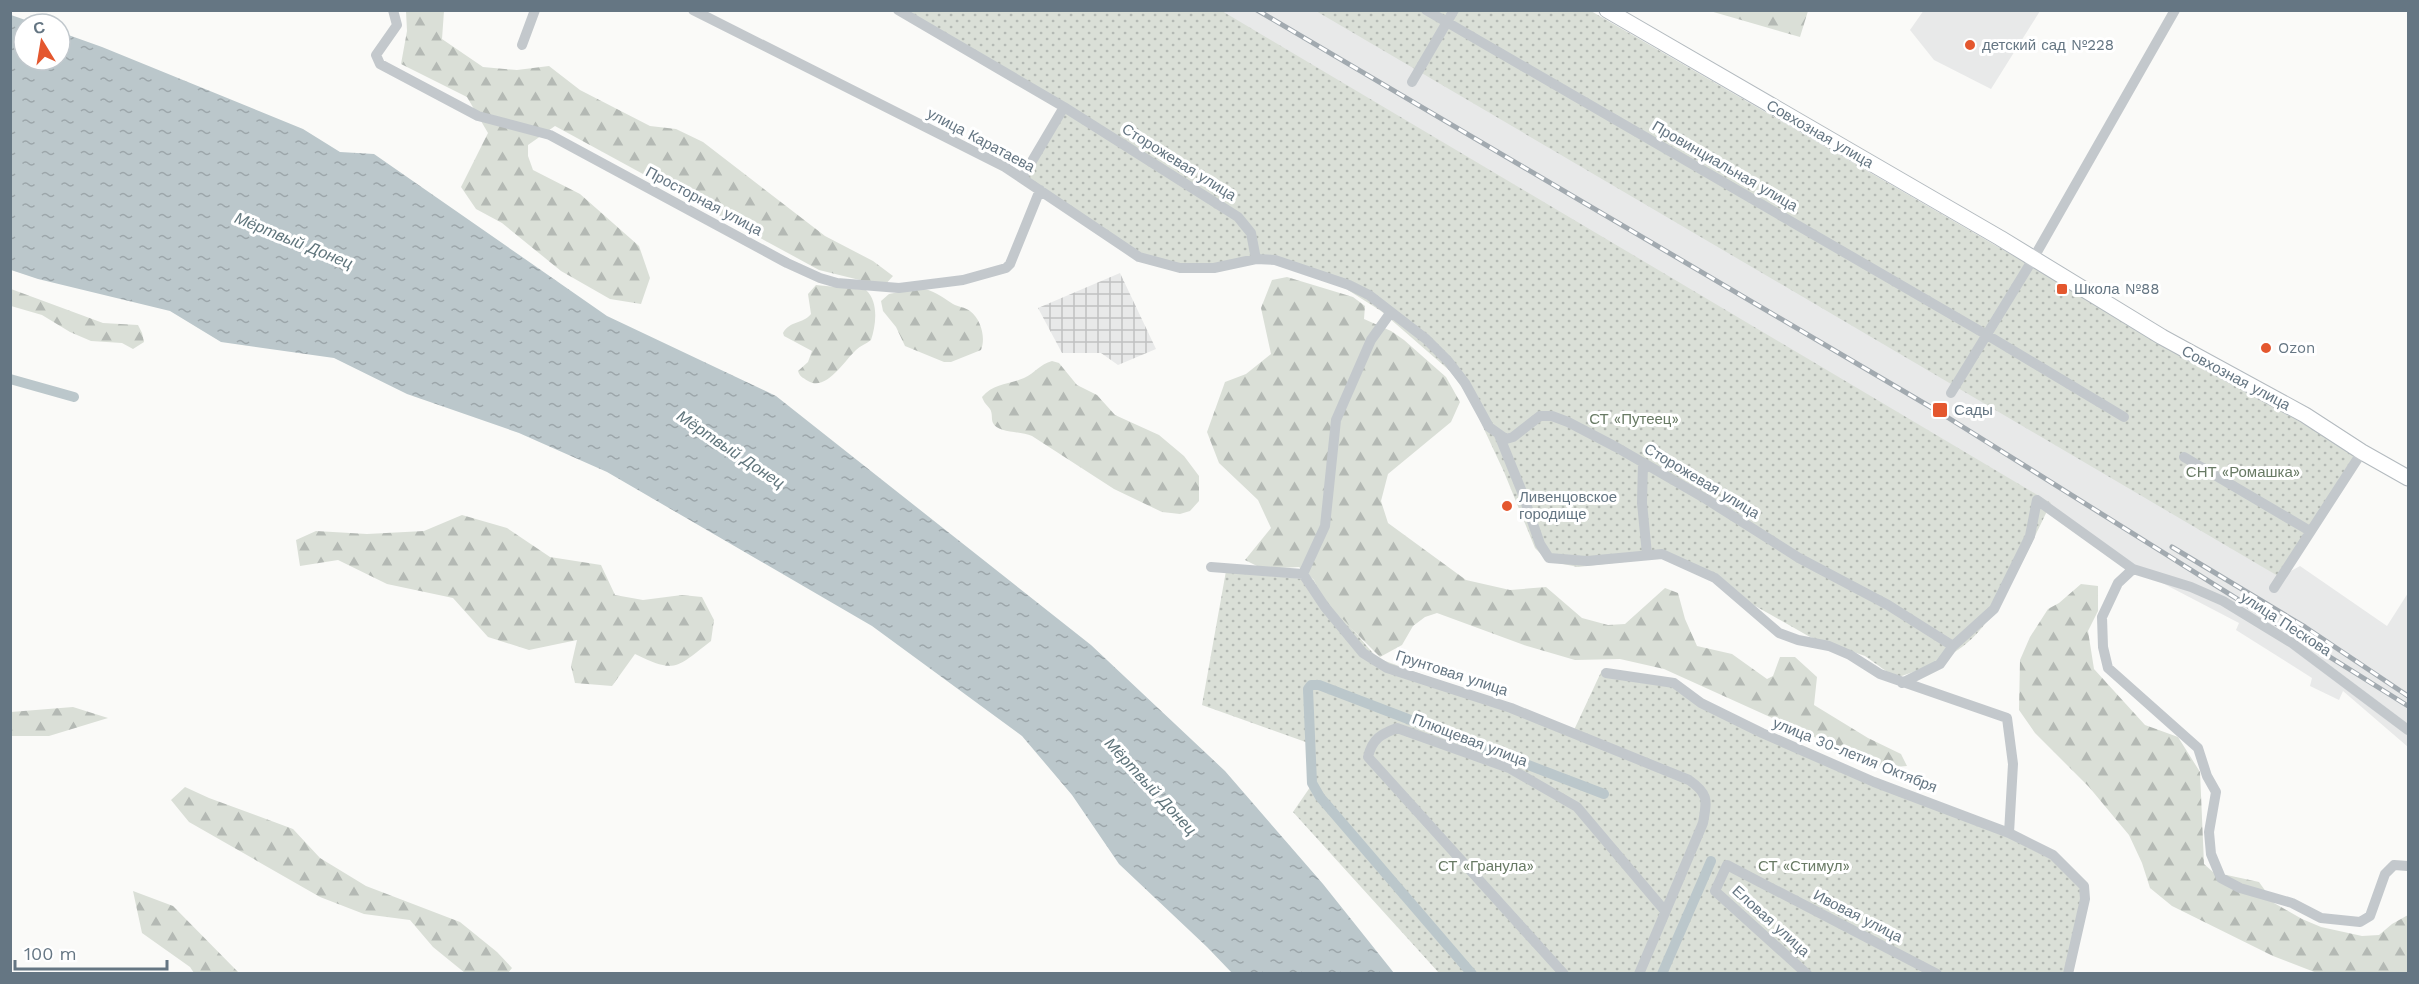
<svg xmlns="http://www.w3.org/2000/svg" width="2419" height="984" viewBox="0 0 2419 984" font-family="'Work Sans',sans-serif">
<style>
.built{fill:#e8e9e9}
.industrial{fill:url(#industrial-grid)}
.forest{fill:url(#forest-firs)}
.garden{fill:url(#garden-dots)}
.water{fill:url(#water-ripples)}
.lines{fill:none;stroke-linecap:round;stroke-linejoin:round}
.canal{stroke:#bbc7cb;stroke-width:10}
.secondary-casing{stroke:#b3babf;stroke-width:17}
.street{stroke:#c3c8cc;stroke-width:10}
.secondary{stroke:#fff;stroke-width:15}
.rail-casing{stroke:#a2aab0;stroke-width:5}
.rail{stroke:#fff;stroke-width:3;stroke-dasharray:9;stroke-linecap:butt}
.poi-dot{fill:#e4572e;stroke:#fff;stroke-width:2}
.labels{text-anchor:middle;stroke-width:6;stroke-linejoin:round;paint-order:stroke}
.poi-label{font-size:15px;fill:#657683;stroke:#fff;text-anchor:start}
.street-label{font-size:15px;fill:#657683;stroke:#fff}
.park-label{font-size:15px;fill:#687a64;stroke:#fff}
.water-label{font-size:16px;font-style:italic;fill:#60757c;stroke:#fff}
</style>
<defs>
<pattern id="industrial-grid" width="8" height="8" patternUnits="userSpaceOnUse" patternTransform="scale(1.5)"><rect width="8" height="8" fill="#e8e9e9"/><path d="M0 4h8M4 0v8" fill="none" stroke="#c0c1c2"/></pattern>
<pattern id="forest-firs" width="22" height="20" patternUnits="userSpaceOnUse" patternTransform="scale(1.5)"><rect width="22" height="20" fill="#dadfd7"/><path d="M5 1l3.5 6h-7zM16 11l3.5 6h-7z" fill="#b4b9b4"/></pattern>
<pattern id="garden-dots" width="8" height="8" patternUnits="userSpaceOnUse" patternTransform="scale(1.5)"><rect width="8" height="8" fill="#dadfd7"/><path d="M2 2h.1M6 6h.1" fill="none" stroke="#b4b9b4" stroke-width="1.8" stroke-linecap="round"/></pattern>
<pattern id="water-ripples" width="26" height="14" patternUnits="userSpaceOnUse" patternTransform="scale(1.5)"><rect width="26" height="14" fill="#bbc7cb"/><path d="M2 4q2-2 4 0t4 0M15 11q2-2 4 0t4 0" fill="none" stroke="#9ca6aa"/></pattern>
</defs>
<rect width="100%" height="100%" fill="#fafaf8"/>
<path class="built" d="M1924,10h116v1l-49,78 -57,-29 -24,-30z
M1216,11h114l641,377 309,189 20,-11 87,60 21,-33v154l-65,-56 -4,9 -29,-14 2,-8 -76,-48 3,-7 -92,-48h-13l-96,-79z"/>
<path class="industrial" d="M1120,273l36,76 -38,16 -17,-12h-39l-24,-45z"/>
<path class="forest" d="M406,11h38l-2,28 41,28 34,3 32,-4 31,24 70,36 26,3 27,13 122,94 48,25 20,15 -9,10 -65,-16 -264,-144 -27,19v11l5,14 47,24 59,52 11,32 -9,26 -31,-5 -49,-28 -59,-48 -26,-14 -15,-22 27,-54 -21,-36 -66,-33 6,-33z
M1710,11h98l-8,26z
M1287,277l66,20 12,9 -1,13 27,12 13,9 42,37 14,25 -9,20 -63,52 -7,27 7,22 78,57 44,10 36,-3 36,31 26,7 17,-1 40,-36 13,5 7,26 12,27 35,8 35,25 6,-3 7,-19h15l22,20 -3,28 54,33 33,16 6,12 -24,2 -219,-99 -44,-10 -45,1 -48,-14 -90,-33 -12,4 -12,9 -11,19 -22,12 -57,-57 -9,-20 -15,-13 -36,2 -18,-9 26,-32 -13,-28 -39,-37 -12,-31 18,-50 21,-8 25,-20 -10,-46 11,-28z
M816,285l50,5c13,12 10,35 5,50 -5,4 -11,6 -15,10 -12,11 -30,42 -48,31 -6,-4 -8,-4 -10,-10l10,-9 4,-11 -28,-15 -1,-3c6,-12 20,-9 28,-19l-3,-20z
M11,289l92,34 35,2 4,8 2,9 -11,7 -11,-6 -31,-2 -21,-9 -28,-17 -31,-9z
M914,289c17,-2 26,7 39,15 5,3 12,3 17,7 11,8 16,27 11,39l-30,12h-7l-39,-16 -9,-19 -13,-16 -2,-10 8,-7z
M1052,361l7,2 18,22 20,10 18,20 44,20 25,21 15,20v25l-9,10 -10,3 -18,-2 -48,-23 -82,-53c-11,-5 -35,-3 -39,-13 -2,-4 0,-9 -3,-14 -3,-4 -6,-6 -8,-12 12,-14 26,-12 42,-19 11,-5 16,-14 28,-17z
M462,515l45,13 43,29 51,8 14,30 28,5 39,-5 20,2 12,23 -3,21c-35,27 -35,33 -76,13l-23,32 -37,-3 -4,-17 6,-26 -48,10 -41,-13 -35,-39 -66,-14 -49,-24 -38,6 -4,-26 20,-9 51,3 57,-3z
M2081,584l17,2v25l-10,20 6,38 51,56 33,12 22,35 4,92 9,8 46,10 15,21 28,16 19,8 41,9 17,-1 13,-11 16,-9 -1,58h-90l-44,-17 -101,-50 -22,-18 -8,-25 -13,-28 -40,-48 -54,-54 -16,-23 1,-50 10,-23 18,-28 11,-6z
M73,707l35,11 -59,18h-38v-24z
M185,787l24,11 84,31 27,29 46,28 94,36 37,30 15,16 -4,5h-43l-32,-26 -23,-27 -46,-6 -44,-17 -131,-75 -18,-22z
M133,891l40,15 66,67h-45l-4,-6 -48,-34z"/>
<path class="garden" d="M901,11h321l829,492c-20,40 -53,119 -89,144 -20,15 -43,23 -66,31l-31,-22 -55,-19 -141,-80 -91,10 -30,-6 -13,-13 -31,-76 -35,-75 -19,-26 -69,-60 -60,-38 -48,-14 -112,8 -139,-86 41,-76z
M1316,11h275l768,445 -76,123z
M1226,571l88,9 9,20 26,25 28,33 197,72 28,-60 68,14 156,75 128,49 117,62 13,20 -14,83h-631l-146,-161 22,-32 -1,-35 -112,-40z"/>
<path class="water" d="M11,15l26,9h-13v36h36v-28l42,15 201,82 37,23 34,2 233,162 169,80 315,249 134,126 98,113 71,89h-162l-25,-26 -88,-83 -47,-69 -50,-59 -150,-110 -265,-154 -88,-39 -112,-39 -73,-36 -113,-16 -51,-31 -132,-32 -27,-9z"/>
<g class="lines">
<path class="canal" d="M10,379l64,18
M1472,974l-152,-177 -8,-14 -4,-94 3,-4h8l285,109
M1662,974l49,-113"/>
<defs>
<path id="secondary" d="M1607,10l393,228 162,99 143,78 57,37 46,26"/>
</defs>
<use href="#secondary" class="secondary-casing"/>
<path class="street" d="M393,10l4,15 -21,30 4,9 98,52 72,19 237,128 33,15 17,5 62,5 64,-8 43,-12 4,-4 30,-74
M693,10l312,157 134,90 41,11h34l42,-9 19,1 74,25 20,10 57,44 22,22 17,22 24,44 17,12 7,-2 27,-21h12l16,6 48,25 90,52 93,59 89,47 65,41
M898,10l166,97 174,110 13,16 5,26
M1426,10l561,325 137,82
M522,45l13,-35
M1412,82l42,-72
M1022,178l42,-71
M1391,312l-20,28 -35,80 -11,106 -22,48 22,33 38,46 24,15 124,40 178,72c20,14 18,20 14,43l-64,151
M1951,393l82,-134 142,-249
M1499,435l23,57 18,52 9,14 38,3 75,-7 53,24 64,55 19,7 31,6 21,9 30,19 127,44 6,46 -4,69
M2184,457l126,74
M1643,463l-1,40 5,51
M1211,567l92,7
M2133,569l-15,14 -16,34 1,30 5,21 90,80 9,28 9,16 -7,40 2,22 10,24 19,10 52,15 29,15 39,4 10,-6 15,-42 9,-9 14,1
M2274,588l88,-136
M1606,673l68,10 27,20 61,30 112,49 135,51 44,22 31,31 1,13 -17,75
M1902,683l38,-19 13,-18 41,-37 36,-73 7,-36 96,69 58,18 32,14 69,42 116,87
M1564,974l-196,-217c4,-18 13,-23 29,-29l112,40 68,39 88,104
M1807,974l-92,-83 12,-26 210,109"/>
<use href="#secondary" class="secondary"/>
<defs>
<path id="rail" d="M1257,10l682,402 469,294
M2172,547l133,80 103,69"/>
</defs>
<use href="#rail" class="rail-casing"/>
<use href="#rail" class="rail"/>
</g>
<g class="poi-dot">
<circle cx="1970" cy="45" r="6"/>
<rect x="2056" y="283" width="12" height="12" rx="3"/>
<circle cx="2266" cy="348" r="6"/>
<rect x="1932" y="402" width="16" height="16" rx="3"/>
<circle cx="1507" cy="506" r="6"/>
</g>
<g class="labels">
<g class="poi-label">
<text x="1982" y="50">детский сад №228</text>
<text x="2074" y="294">Школа №88</text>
<text x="2278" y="353">Ozon</text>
<text x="1954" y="415">Сады</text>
<text x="1519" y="502">Ливенцовское<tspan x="1519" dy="17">городище</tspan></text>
</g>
<g class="street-label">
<text transform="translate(1820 134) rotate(30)" y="5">Совхозная улица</text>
<text transform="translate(981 140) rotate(28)" y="5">улица Каратаева</text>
<text transform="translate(1179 162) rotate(32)" y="5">Сторожевая улица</text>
<text transform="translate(1725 166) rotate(30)" y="5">Провинциальная улица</text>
<text transform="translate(704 201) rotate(28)" y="5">Просторная улица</text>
<text transform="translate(2236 378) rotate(28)" y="5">Совхозная улица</text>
<text transform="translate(1702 481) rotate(31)" y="5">Сторожевая улица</text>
<text transform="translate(2286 624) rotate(33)" y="5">улица Пескова</text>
<text transform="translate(1452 673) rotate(18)" y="5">Грунтовая улица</text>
<text transform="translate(1470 740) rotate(21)" y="5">Плющевая улица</text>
<text transform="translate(1855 755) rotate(22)" y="5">улица 30-летия Октября</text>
<text transform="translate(1858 916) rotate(27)" y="5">Ивовая улица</text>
<text transform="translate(1771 921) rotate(42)" y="5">Еловая улица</text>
</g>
<g class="park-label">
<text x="1634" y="424">СТ «Путеец»</text>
<text x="2243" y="477">СНТ «Ромашка»</text>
<text x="1486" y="871">СТ «Гранула»</text>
<text x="1804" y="871">СТ «Стимул»</text>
</g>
<g class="water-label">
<text transform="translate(294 240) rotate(22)" y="6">Мёртвый Донец</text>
<text transform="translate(731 449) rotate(34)" y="6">Мёртвый Донец</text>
<text transform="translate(1151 786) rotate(47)" y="6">Мёртвый Донец</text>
</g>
</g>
<rect width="2419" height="984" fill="none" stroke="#657683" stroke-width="24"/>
<g transform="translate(42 42) rotate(349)"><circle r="28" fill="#ffffff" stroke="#c1c8cd" stroke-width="1.5"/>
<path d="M0-4.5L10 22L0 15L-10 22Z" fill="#e4572e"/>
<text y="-9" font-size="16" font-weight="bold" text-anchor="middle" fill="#657683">С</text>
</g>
<path d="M15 960v9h152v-9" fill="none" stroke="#657683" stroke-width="3"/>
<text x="24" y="960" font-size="18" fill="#657683" stroke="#ffffff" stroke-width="4.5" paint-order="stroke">100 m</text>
</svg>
